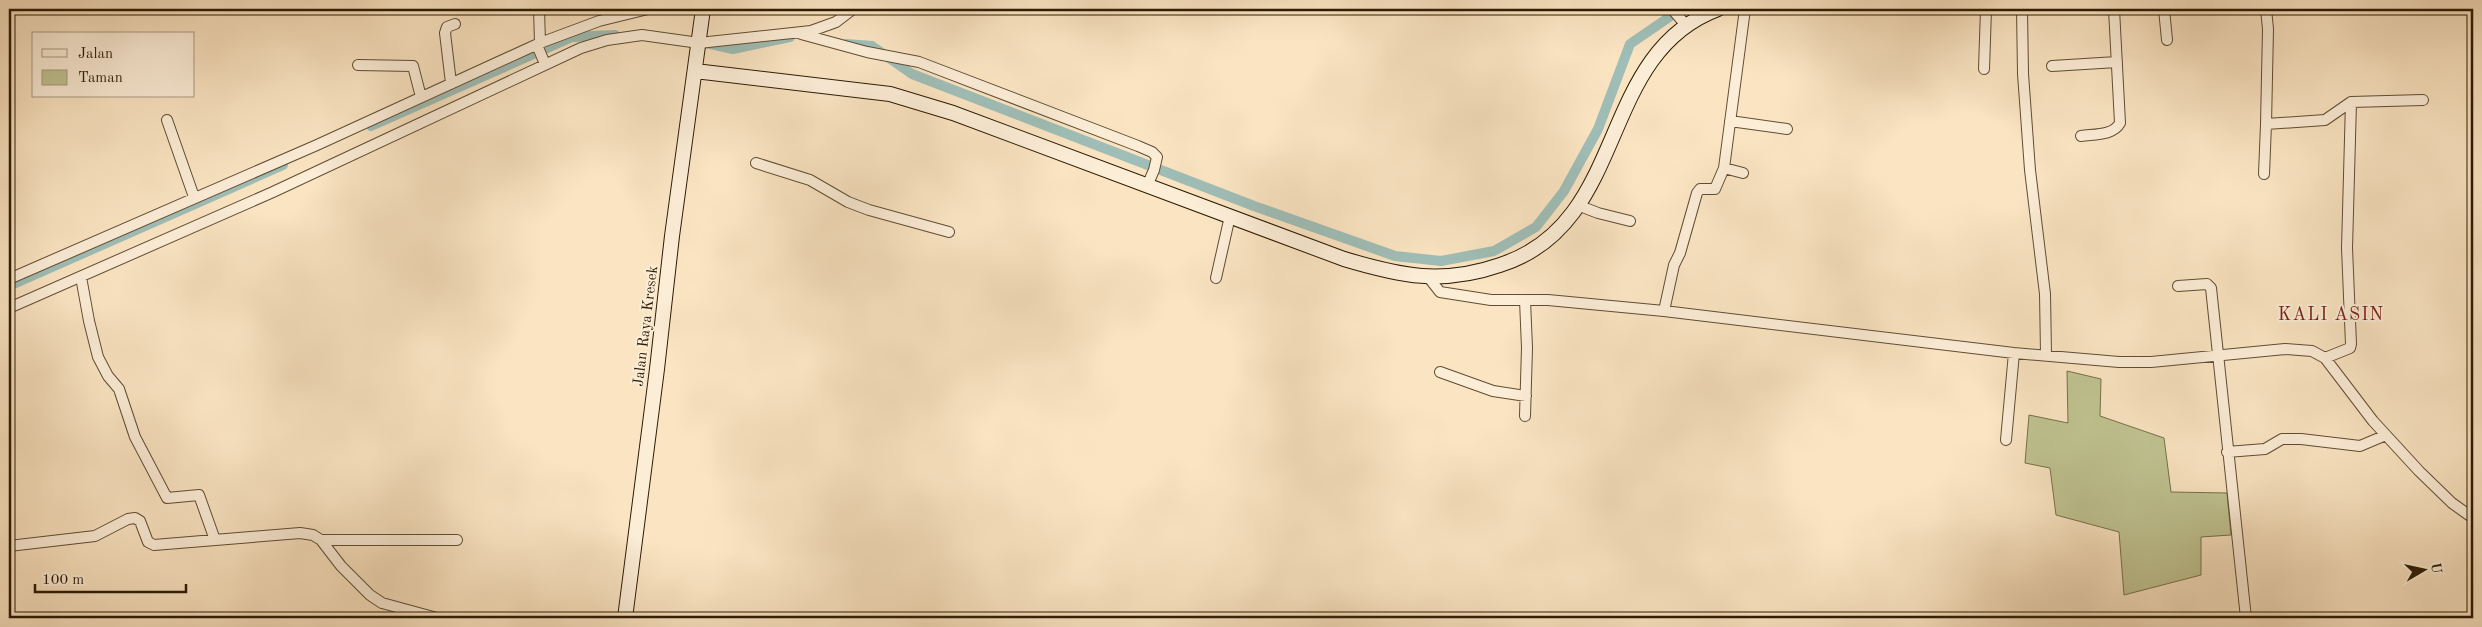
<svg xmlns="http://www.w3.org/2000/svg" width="2482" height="627" viewBox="0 0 2482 627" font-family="'Old Standard TT',serif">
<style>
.green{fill:#c0c492;stroke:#76704a}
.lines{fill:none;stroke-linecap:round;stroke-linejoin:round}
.canal{stroke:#9fbeb7;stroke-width:10}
.street-casing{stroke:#604d33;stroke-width:12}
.secondary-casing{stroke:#2d1b03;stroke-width:16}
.street{stroke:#fcedd7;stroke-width:10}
.secondary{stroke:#fcedd7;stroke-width:14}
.labels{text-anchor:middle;stroke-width:4;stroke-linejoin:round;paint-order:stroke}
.street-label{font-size:15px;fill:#2d1b03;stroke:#fcedd7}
.quarter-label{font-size:18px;letter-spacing:1px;fill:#7a1f14;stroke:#fcedd7}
</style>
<rect width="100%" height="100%" fill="#fae4c2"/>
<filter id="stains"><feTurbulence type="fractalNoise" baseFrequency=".004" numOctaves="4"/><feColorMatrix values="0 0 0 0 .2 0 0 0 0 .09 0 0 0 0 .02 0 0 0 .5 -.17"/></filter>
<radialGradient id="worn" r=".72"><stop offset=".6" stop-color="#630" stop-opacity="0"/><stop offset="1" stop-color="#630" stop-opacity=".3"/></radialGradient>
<path class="green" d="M2067,371l34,8 -1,37 64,22 7,54 56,1 4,42 -30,2v38l-77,20 -5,-63 -63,-17 -6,-47 -25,-5 4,-48 39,8z"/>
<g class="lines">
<path class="canal" d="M706,43l27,6 57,-12
M846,44l26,2 40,28 342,132 141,50 46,5 53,-10 42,-24 28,-36 34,-62 32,-85 51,-35
M371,126l201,-89 43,-2
M9,286l274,-121"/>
<defs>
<path id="street" d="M539,9l1,34
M1672,9l13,15
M2022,9l1,65 7,96 15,124 1,60
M2164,9l3,31
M2266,9l2,20 -2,95 59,-4 26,-18 72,-2
M801,34l66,18 52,10 219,84 14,6 5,5 -3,13 -7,16
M537,45l8,19
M358,65l55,1 8,31
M2052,66l65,-4
M1984,69l2,-60
M451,83l-6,-50 2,-6 8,-3
M167,120l27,77
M1730,121l57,8
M2081,136c12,-2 32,0 39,-13l-6,-114
M756,163l54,17 38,22 21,8 80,22
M1724,168l19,5
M2264,174l2,-50
M1580,206l18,7 32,8
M81,277l8,44 9,36 10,19 11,13 16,48 32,61 32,-3 16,45
M1216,278l14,-62
M1429,278l11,14 51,8h57l116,11 350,42 105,9h32l134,-13 27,2 13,7 48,63 46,50 33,32 21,15
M9,279l308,-134 223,-102 59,-22 49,-12
M2178,286l29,-2 4,4 35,330
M1525,300l2,48 -2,68
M9,308l264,-116 308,-144 26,-8 35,-5 57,8 112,-12 25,-9 17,-13
M1664,311l10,-46 6,-12 17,-60 3,-4h15l9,-21 21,-159
M2325,358l25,-10 1,-4 -4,-96 4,-146
M1440,372l53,19 33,5
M2006,440l8,-87
M2227,452l38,-3 17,-10h19l59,7 26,-11
M321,540h136
M9,546l86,-10 33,-17 7,-1 5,3 8,21 6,3 146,-12 13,2 8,5 20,26 29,29 12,8 55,15"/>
<path id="secondary" d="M695,71l195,23 63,19 391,146c57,17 98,26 156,6 131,-42 95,-210 218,-256
M625,618l32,-249 15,-133 31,-227"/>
</defs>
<use href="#street" class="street-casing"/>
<use href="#secondary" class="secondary-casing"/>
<use href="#street" class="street"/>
<use href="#secondary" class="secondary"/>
</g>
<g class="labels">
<g class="street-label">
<text transform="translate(645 326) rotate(-83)" y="5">Jalan Raya Kresek</text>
</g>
<g class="quarter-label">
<text x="2331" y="320">KALI ASIN</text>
</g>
</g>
<rect width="2482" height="627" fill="none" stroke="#fae4c2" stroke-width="30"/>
<rect x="10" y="10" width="2462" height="607" fill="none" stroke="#2d1b03" stroke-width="2.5"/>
<rect x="15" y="15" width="2452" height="597" fill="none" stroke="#2d1b03"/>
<rect x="32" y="32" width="162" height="65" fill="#fcedd7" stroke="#a99982"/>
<rect x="42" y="49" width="25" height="8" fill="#fcedd7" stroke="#a99982"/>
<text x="78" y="58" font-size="15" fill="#2d1b03">Jalan</text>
<rect x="42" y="70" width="25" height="15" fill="#c0c492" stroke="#a99982"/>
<text x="78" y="82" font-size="15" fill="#2d1b03">Taman</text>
<g transform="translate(2424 570) rotate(81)" stroke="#fcedd7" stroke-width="4" paint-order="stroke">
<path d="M0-4L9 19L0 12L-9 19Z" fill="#2d1b03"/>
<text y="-8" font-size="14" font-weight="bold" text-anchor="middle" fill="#2d1b03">U</text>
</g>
<path d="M35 584v8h151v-8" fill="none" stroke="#2d1b03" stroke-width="2.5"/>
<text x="42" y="584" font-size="15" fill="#2d1b03" stroke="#fcedd7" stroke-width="4" paint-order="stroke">100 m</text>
<rect width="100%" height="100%" filter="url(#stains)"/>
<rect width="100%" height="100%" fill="url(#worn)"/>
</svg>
